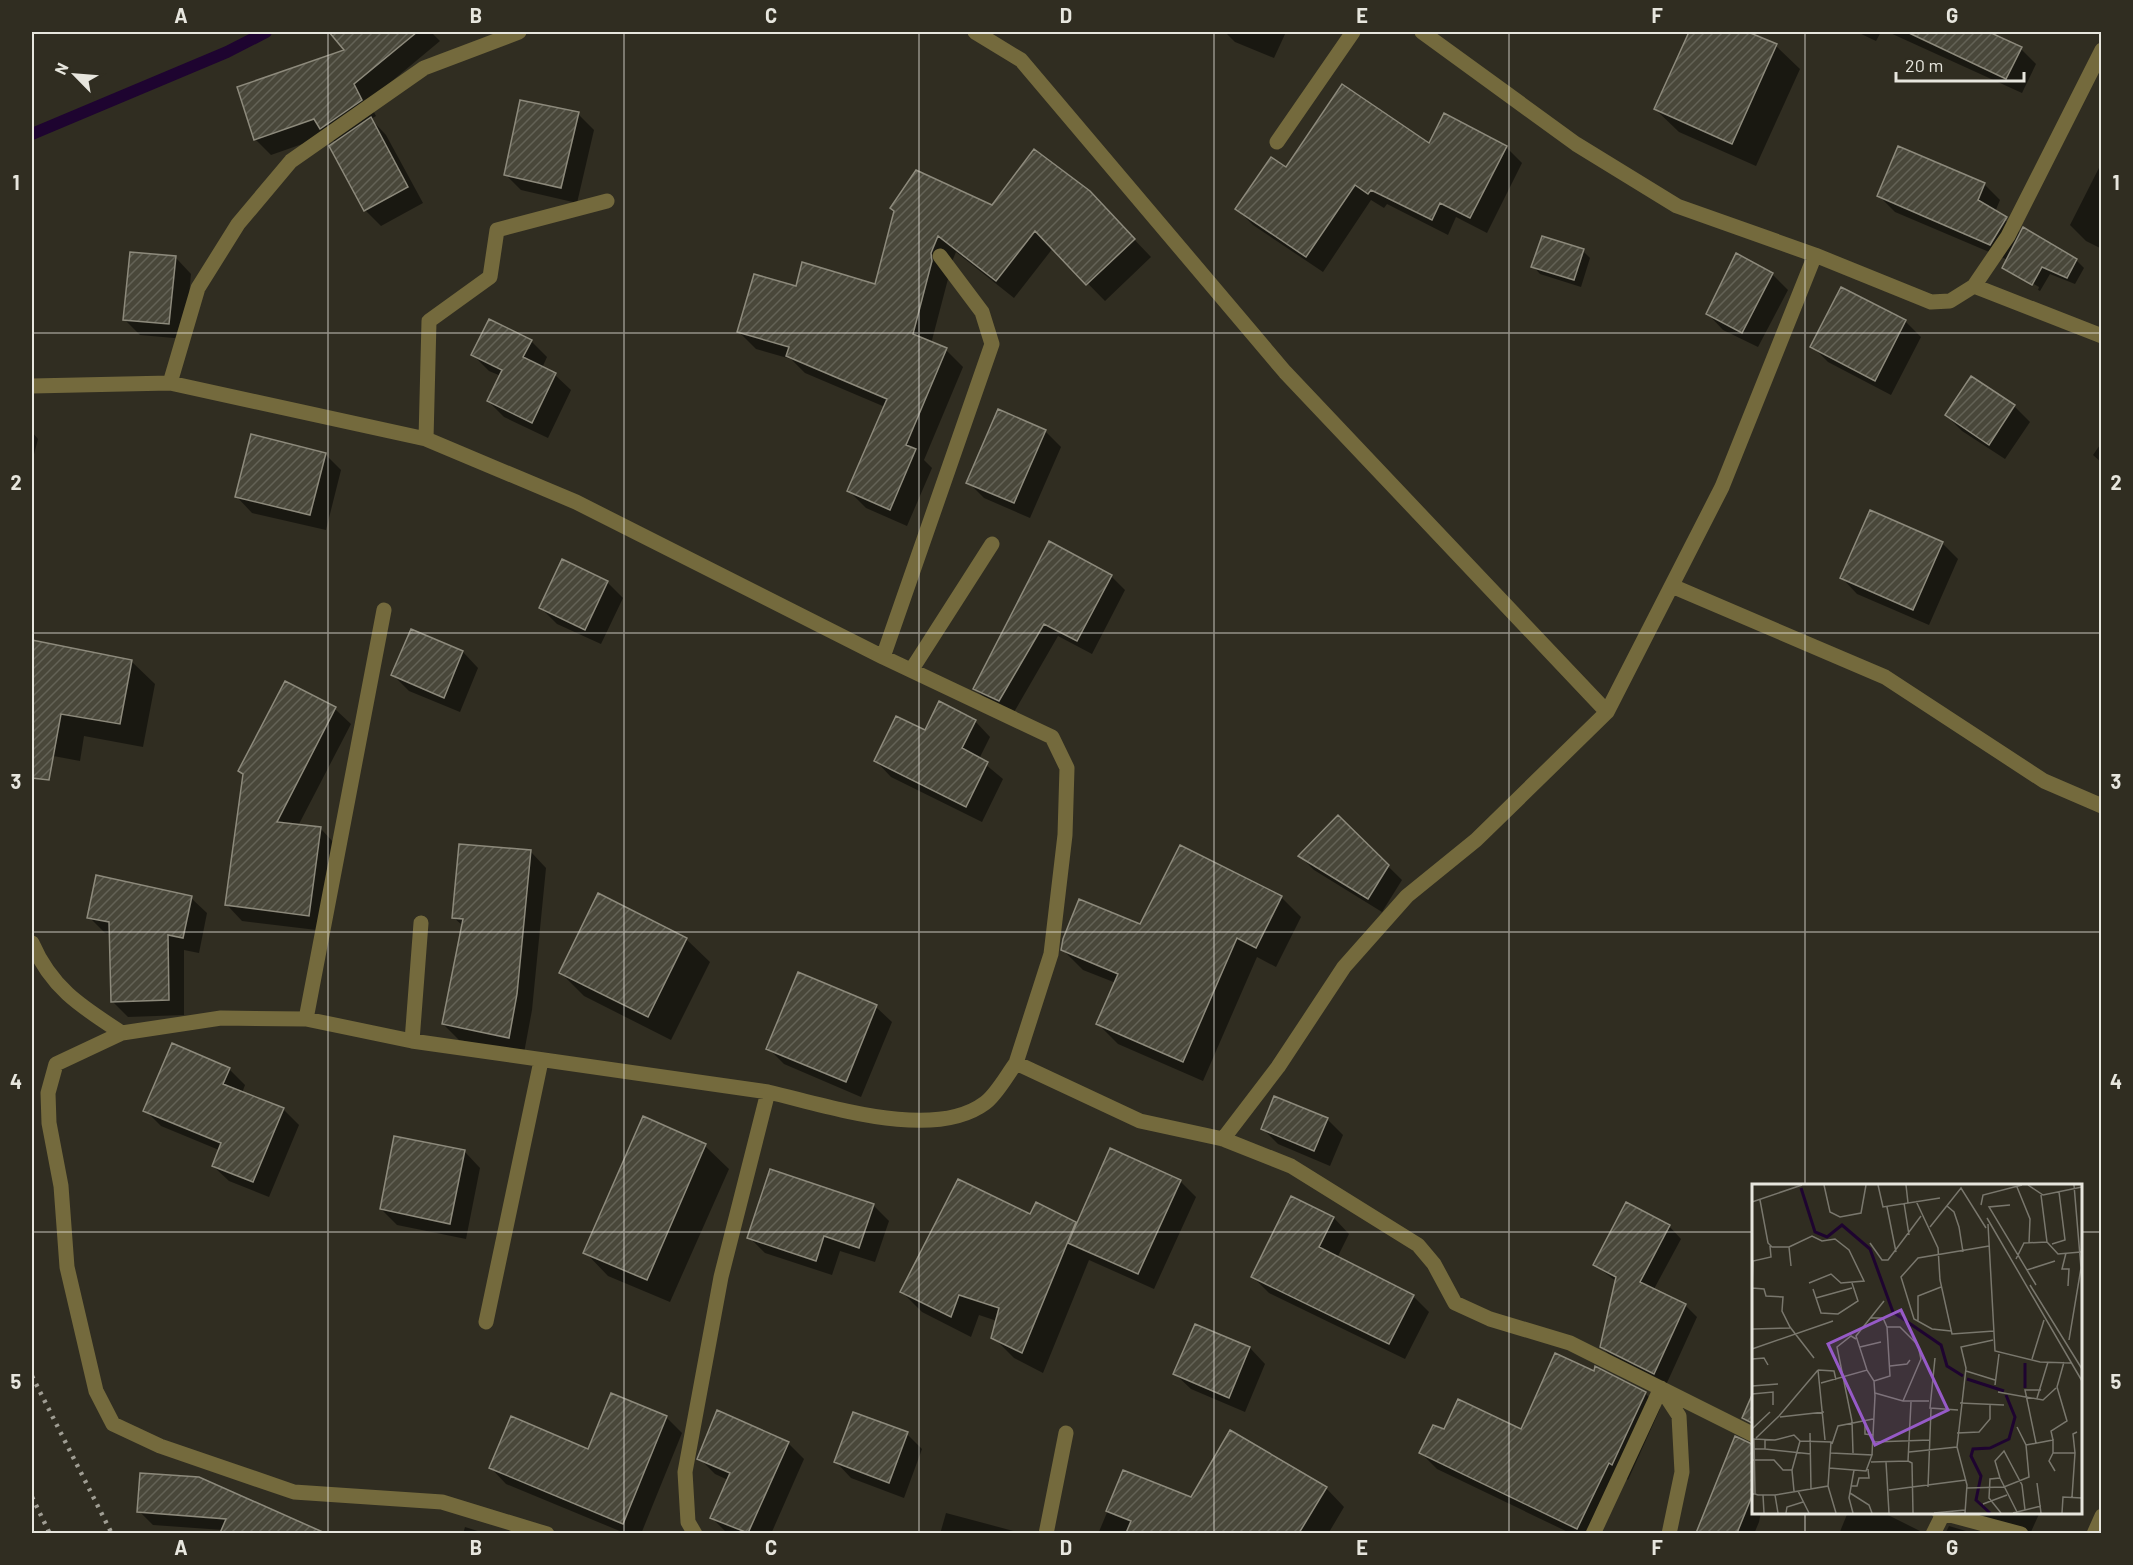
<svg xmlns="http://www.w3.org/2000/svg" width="2133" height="1565" viewBox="0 0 2133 1565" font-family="Barlow,sans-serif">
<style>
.shadow{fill:#0007}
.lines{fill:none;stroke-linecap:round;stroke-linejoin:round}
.stream{stroke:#1e0430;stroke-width:12}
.building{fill:url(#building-hatch);stroke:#8d8a7c;stroke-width:1.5}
.minor{stroke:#746a3d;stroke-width:15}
.rail{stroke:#a09e94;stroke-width:4.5;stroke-dasharray:3 6;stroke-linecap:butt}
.grid{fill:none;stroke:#e7e6de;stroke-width:1.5;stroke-opacity:0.55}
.inset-river{fill:none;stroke:#1e0430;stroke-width:3}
.inset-road{fill:none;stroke:#79776d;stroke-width:1.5}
.view{fill:#965ac7;fill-opacity:0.15;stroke:#965ac7;stroke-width:3}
.inset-edge{fill:none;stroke:#e7e6de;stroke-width:3}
.neatline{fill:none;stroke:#e7e6de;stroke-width:2}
.grid-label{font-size:20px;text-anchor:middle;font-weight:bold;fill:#e7e6de}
</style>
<defs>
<pattern id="building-hatch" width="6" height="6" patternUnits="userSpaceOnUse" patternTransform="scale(1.5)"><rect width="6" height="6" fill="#49473a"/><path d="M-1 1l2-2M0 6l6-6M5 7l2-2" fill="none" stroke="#636256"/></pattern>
</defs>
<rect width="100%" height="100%" fill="#302d21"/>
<path class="shadow" d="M340,32h46l4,3 11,-3h30l9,9 -72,60 8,15 -5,3 15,16 37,68 -42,23 -16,-16 -29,-67 -8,-8 -57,20 -16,-16 92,-89 -12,-14z
M1225,32h61l-12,26 -39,-16z
M1690,32h55l31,14 24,23 -44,97 -77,-34 -24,-23z
M1857,32h24l-5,9z
M1888,32h98l35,17 15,15 -14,29z
M578,114l16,16 -17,73 -56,-13 -16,-16z
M1445,115l61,32 16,16 -35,70 -31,-16 -8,18 -61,-31 -3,4 -13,-8 -48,72 -70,-47 -16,-16 49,-40 144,-23z
M2102,162v87l-16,-8 -16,-16z
M1984,184l16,16 -5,12 27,22 54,26 8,8 -9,16 -25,-10 -10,17 -28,-16 26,15 1,-3 -28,-16v3l-7,-7 4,-7 -113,-48 -16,-16z
M992,206l115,5 44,46 -46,44 -52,-53 -39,50 -58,-46 -8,19v8l-17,65 15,6 17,17 -39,93 8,8 -25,58 -41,-18 -17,-17 36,-84 -80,-34 -14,-14 -35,-10 -17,-17 58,-45 79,-2 20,-74z
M1583,251l7,7 -9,29 -41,-13 -7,-8z
M176,258l15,16 -6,65 -45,-4 -16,-16z
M1772,274l16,16 -30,57 -35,-17 -15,-16z
M1842,289l64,33 15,15 -30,58 -63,-33 -16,-16z
M490,321l41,20 16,16 -5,11 13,7 16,15 -23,48 -44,-21 -16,-16 13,-25 -12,-5 -16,-16z
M1971,378l43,28 16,16 -25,37 -43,-28 -16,-16z
M1045,431l16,16 -31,71 -46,-20 -16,-16z
M32,432l6,7 -6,23z
M2102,442v21l-9,-8z
M325,454l16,16 -15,60 -74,-17 -15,-16z
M1050,543l61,33 14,14 -33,64 -34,-18 -45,78 -24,-12 -14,-13z
M1942,543l16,16 -29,66 -72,-31 -15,-16z
M607,582l16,16 -22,46 -44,-20 -16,-16z
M412,631l51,21 15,16 -18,44 -51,-21 -16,-16z
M32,642l99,19 24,23 -12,63 -59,-11 -4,25 -48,-9z
M335,709l16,15 -53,102 23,3 15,16 -11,86 -83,-10 -15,-16 17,-130 -4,-4z
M975,721l15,16 -11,22 24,20 -21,43 -91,-45 -15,-16 50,-29z
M1338,817l64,63 -20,32 -68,-42 -14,-14z
M531,852l15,16 -14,142 -8,43 -65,-13 -16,-16 20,-98 -10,-9z
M1281,897l20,20 -25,50 -19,-10 -54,124 -85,-37 -20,-20 18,-41 -33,-13 -20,-20 78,-24z
M191,898l16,15 -8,40 -15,-3v65l-56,2 -16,-16 -1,-67 -6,-1 -16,-16z
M686,939l24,23 -39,78 -87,-44 -23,-23z
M799,974l77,33 16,15 -31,75 -77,-33 -16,-16z
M229,1069l16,16 -3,8 41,16 16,16 -30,72 -40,-16 -16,-15 6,-16 -58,-24 -16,-16z
M1327,1119l16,16 -13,31 -52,-22 -16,-16z
M705,1146l24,23 -59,133 -62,-26 -23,-24z
M465,1152l15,16 -14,71 -69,-14 -16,-16z
M1180,1181l16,16 -42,92 -65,-29 -46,113 -29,-15 -21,-21 4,-16 -18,-6 -8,22 -49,-25 -20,-20 128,-76 48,9z
M1292,1198l42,20 15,16 -12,24 76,38 16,16 -24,47 -136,-66 -16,-16z
M873,1205l16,16 -14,41 -35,-11 -8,24 -67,-22 -16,-16z
M1669,1226l12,13 -27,50 31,16 12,12 -31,68 -52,-26 -13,-12 16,-65 -22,-17z
M1195,1325l55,23 15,16 -20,48 -54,-23 -16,-15z
M1645,1393l15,16 -32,71 -3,-2 -27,56h-26l-135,-65 -16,-16 24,-22h77z
M666,1417l16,16 -41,101h-14l-121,-50 -15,-16 98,-17z
M907,1434l15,15 -18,49 -53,-20 -15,-16z
M788,1443l16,16 -33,75h-43l-16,-16 16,-38 -13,-6 -16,-16z
M1730,1454l24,9v49h7l-2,10 -5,12h-56z
M1124,1472l67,27 135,-11 18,19 -16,27h-42l-26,-16 -6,16h-156z
M198,1478l123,56h-100l2,-4 -70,-5 -14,-14z
M1848,1512h34l44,22h-87z
M1957,1512h83l-10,22h-13z
M946,1513l79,21h-85z
M1949,1526l27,8h-31z
M465,1527l22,7h-24z"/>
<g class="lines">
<path class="stream" d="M32,134l195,-82 39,-20"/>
</g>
<path class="building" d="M329,32h88l-63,52 8,16 -42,29 -6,-10 -60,21 -17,-53 107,-37z
M1689,32h59l29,12 -45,100 -78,-35z
M1907,32h82l33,15 -16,32z
M1342,84l87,59 15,-30 63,33 -37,72 -30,-15 -8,17 -61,-30 -3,4 -13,-9 -49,72 -71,-48 36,-52 15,10z
M520,100l59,12 -18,76 -57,-13z
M371,117l37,70 -44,24 -35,-65z
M1898,146l87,37 -7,17 29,17 -17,28 -113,-49z
M1034,149l56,42 45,48 -49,46 -51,-54 -39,50 -58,-45 -7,17 1,8 -19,73 34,14 -41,97 10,4 -26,61 -43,-19 40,-92 -101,-43 3,-9 -52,-15 17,-58 42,12 6,-24 73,22 19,-73 -4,-3 26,-38 76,35z
M2023,227l54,32 -10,19 -25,-11 -10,18 -30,-17z
M1542,236l42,13 -10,31 -43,-13z
M130,252l46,4 -7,68 -46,-4z
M1736,253l37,20 -31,60 -36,-19z
M1841,287l65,33 -31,61 -65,-34z
M489,319l43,21 -9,17 33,16 -24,50 -45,-22 15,-31 -31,-15z
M1971,376l44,29 -26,40 -44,-30z
M998,409l48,21 -32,73 -48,-20z
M251,434l75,19 -16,62 -75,-18z
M1870,510l73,32 -30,68 -73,-32z
M1049,541l63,34 -35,66 -33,-17 -45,77 -26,-12z
M562,559l46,22 -23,49 -46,-22z
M411,629l52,22 -19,47 -53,-23z
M32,640l100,20 -12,64 -59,-10 -12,66 -17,-2z
M285,681l51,26 -59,115 44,5 -12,89 -84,-11 18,-131 -5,-3z
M939,701l37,19 -14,28 26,14 -22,45 -92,-46 22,-45 29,14z
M1338,815l51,50 -21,34 -70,-43z
M459,844l72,6 -14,144 -8,44 -67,-14 21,-105 -11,-1z
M1180,845l102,51 -26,52 -19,-10 -54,124 -87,-38 22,-50 -57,-24 2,-11 16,-40 61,25z
M96,875l96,21 -9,42 -15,-3 1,65 -58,2 -2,-80 -22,-4z
M598,893l89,45 -39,79 -89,-44z
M798,972l79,33 -31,77 -80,-33z
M172,1043l58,25 -7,16 61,24 -31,74 -41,-16 9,-23 -78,-32z
M1274,1096l54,22 -14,33 -53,-22z
M643,1116l63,28 -59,136 -64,-27z
M394,1136l71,14 -15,74 -70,-15z
M1110,1148l71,32 -43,94 -70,-31z
M770,1169l104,35 -15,44 -35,-12 -8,25 -69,-23z
M958,1179l72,35 6,-12 40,20 -54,131 -31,-15 8,-30 -40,-13 -8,22 -51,-25z
M1291,1196l43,21 -15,30 95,48 -25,49 -138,-67z
M1626,1202l44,23 -30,57 46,22 -32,70 -54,-27 16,-70 -23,-12z
M1195,1324l55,23 -21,51 -56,-24z
M1555,1353l39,18 1,-5 51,26 -34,73 -3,-2 -32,66 -158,-76 14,-28 11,4 14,-30 63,30z
M611,1393l56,23 -44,108 -134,-56 22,-52 77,33z
M1752,1395h2v29l-12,-6z
M717,1410l72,32 -41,91 -38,-15 20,-45 -33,-14z
M853,1412l55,20 -19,51 -55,-21z
M1230,1430l97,57 -28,46h-173l5,-12 -25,-10 17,-41 68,27z
M1735,1436l19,9v46l-17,42h-41z
M140,1473l59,4 126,56h-105l6,-14 -89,-7z"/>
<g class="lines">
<path class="minor" d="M975,32l46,28 264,312 322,340
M1422,32l154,112 101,62 138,49 116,47 19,-1 24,-15 34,-50 94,-186
M1277,142l76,-110
M1974,286l128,50
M170,383l256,56 150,63 307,155 169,80 15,31 -2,67 -14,119 -35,109
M32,386l138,-3 28,-95 40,-64 53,-63 133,-93 95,-36
M426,439l3,-118 61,-44 7,-47 110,-29
M1672,586l213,91 159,104 58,25
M883,657l109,-313 -10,-32 -42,-56
M912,669l80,-125
M32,943c20,46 50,64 90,90l99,-15 85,1 106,22 356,51
M306,1019l78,-409
M122,1033l-66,31 -8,29 1,30 12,63 6,81 29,124 17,33 47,22 134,46 148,10 105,32
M412,1041l9,-118
M1223,1139l55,-72 66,-100 63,-71 69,-56 131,-128 115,-225 93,-232
M486,1322l55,-261
M1662,1390l17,26 3,56 -13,62
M1939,1512l82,22
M695,1534l-7,-12 -3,-50 36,-195 47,-185c58,13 165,50 217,11 12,-9 22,-28 31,-40l124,58 83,18 68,27 127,79 16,19 21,39 35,16 80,24 184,92
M1046,1534l20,-101
M1593,1534l68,-146
M1933,1534l10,-20
M2094,1534l8,-18"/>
<path class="rail" d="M32,1376l80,158
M32,1497l18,37"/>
</g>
<path class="grid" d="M328,32v1502M624,32v1502M919,32v1502M1214,32v1502M1509,32v1502M1805,32v1154M32,333h2070M32,633h2070M32,932h2070M32,1232h1722M2080,1232h22M1805,1512v22"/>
<g transform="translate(1752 1184)">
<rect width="330" height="330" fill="#302d21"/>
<path class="inset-river" d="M49,4l14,44 12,5 15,-12 28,24 23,63 48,33 6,21 16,10M273,179v25M215,195l37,12M238,329l-14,-13 5,-24 -10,-20 2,-7 17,-1 19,-9 6,-22 -9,-22"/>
<path class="inset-road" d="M72,1l6,27 10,5 21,-4 5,-28M126,1l5,22 57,-9M154,1l2,18M276,1l15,10 39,-8M265,3l13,32 -1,24M289,11l6,47M8,16l8,43 4,4h17l2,19M164,17l22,47 2,32 12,54 42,-3M0,18l50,-17M152,19l5,32M229,21l2,-10 39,-10M258,21l-21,2 47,78M195,22l7,6 5,15 4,25M135,23l9,45M235,34l95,163M236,40l7,127 45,11 31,1M178,43l31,-39 25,40M118,59l12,17h6l33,-44M300,60l13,-4 -6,-48M37,63l23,-11 10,5 13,-2 14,11 15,31 -23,2 -10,-9 -22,9M314,69l-4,16h7l-1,17M264,75l8,-16 23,-1 11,12 23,-2M275,86l28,-9M278,101l52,84M0,104l12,1 2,7 17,1 -1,14 8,16 24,31M61,105l8,24 17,1 20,-13 -6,-18M0,107l1,-30 18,-4 -1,-11M64,114l36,-10M118,134h13l4,9h13l18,18 3,14 -18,42M166,137v-25l23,-9M1,145l37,-1M199,147l-19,-2 -18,-10 -13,-42 17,-19 71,-12M317,156l12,-72 -7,-83M108,163l21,-5M0,165l81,-28M183,174l-5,50 28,2M0,175l12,-1 4,7M280,175l12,-39M138,182l17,-2 3,-4M66,186l7,70M66,186l16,1 2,9M115,186l-11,-34 28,-35M214,187l29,9M122,197l16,-5 -3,-49M69,199l46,-13 7,11 1,15 -3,59M243,201l4,-31M0,202l26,-2M246,208l45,8 13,-12M123,209l28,8h26M0,210l21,-2v13M285,214l11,-36M159,218l-3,59 4,2 1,50M208,219l44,2M28,233l44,-5M113,238v12l8,1M0,245l18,-17M58,249l1,57M205,249l22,-1 11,-13v-14M4,254l23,-22 39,-46M301,256l-2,-9 16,-10 -10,-34 7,-25M122,258l56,-2M284,259l-11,-53h16M80,260l6,-18 35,-7M274,261l27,-5v13h22l-3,44M2,265h11v-9M13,265l46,5M157,268l48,-5M101,269l-1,-32 -15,-74 14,-11 5,3M301,269l-4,8 6,10M323,269l-2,-19 4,-2M0,276h22l9,10h9M119,278l37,-1M134,278l3,51M77,284l37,3 6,-16 -41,-2M248,294l-5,-17 9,-10 18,34 3,25M285,299l4,30M76,302l8,27M99,302h6l2,-8h10l-1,-9M176,303l3,-78M215,304l37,-1 25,-10 -3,-32 -9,-18M137,306l77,-10M42,307l-2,-21 8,-29M46,307l11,22M98,309l19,12 3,8M0,310h3l3,1h17l53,-9 3,-44 -31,-1 -6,-6 -19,5 -21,-1 1,55M11,311l1,18M23,311l3,18M231,320l24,-9M34,329l1,-6 16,-5M101,329l-4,-15 5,-28M182,329l31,-3M213,329l2,-28 -10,-38 9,-79 -5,-21 32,-7M249,329l-12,-15 1,-19 10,-1 17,34M261,329l28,-7M310,329l1,-16 19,1"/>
<path class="view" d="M149,126l47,100 -73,35 -47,-101z"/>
<rect width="330" height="330" class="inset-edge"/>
</g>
<rect width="2133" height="1565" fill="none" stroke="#302d21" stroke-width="66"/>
<g transform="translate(75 75) rotate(295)" stroke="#302d21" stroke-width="4.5" paint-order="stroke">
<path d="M0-4.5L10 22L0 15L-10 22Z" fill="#e7e6de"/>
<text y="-9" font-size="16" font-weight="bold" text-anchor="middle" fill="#e7e6de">N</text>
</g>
<path d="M1896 72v9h128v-9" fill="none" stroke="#e7e6de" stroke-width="3"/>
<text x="1905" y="72" font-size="18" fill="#e7e6de" stroke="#302d21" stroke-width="4.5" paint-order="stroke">20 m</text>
<rect x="33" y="33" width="2067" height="1499" class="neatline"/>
<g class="grid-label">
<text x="181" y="23">A</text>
<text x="476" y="23">B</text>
<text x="771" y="23">C</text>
<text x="1066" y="23">D</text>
<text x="1362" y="23">E</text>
<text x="1657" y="23">F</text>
<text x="1952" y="23">G</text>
<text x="16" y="190">1</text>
<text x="2116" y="190">1</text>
<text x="16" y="490">2</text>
<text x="2116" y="490">2</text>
<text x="16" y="789">3</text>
<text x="2116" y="789">3</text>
<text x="16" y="1089">4</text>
<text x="2116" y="1089">4</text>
<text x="16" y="1389">5</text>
<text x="2116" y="1389">5</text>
<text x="181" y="1555">A</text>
<text x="476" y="1555">B</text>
<text x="771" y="1555">C</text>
<text x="1066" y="1555">D</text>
<text x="1362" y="1555">E</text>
<text x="1657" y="1555">F</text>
<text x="1952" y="1555">G</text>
</g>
</svg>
